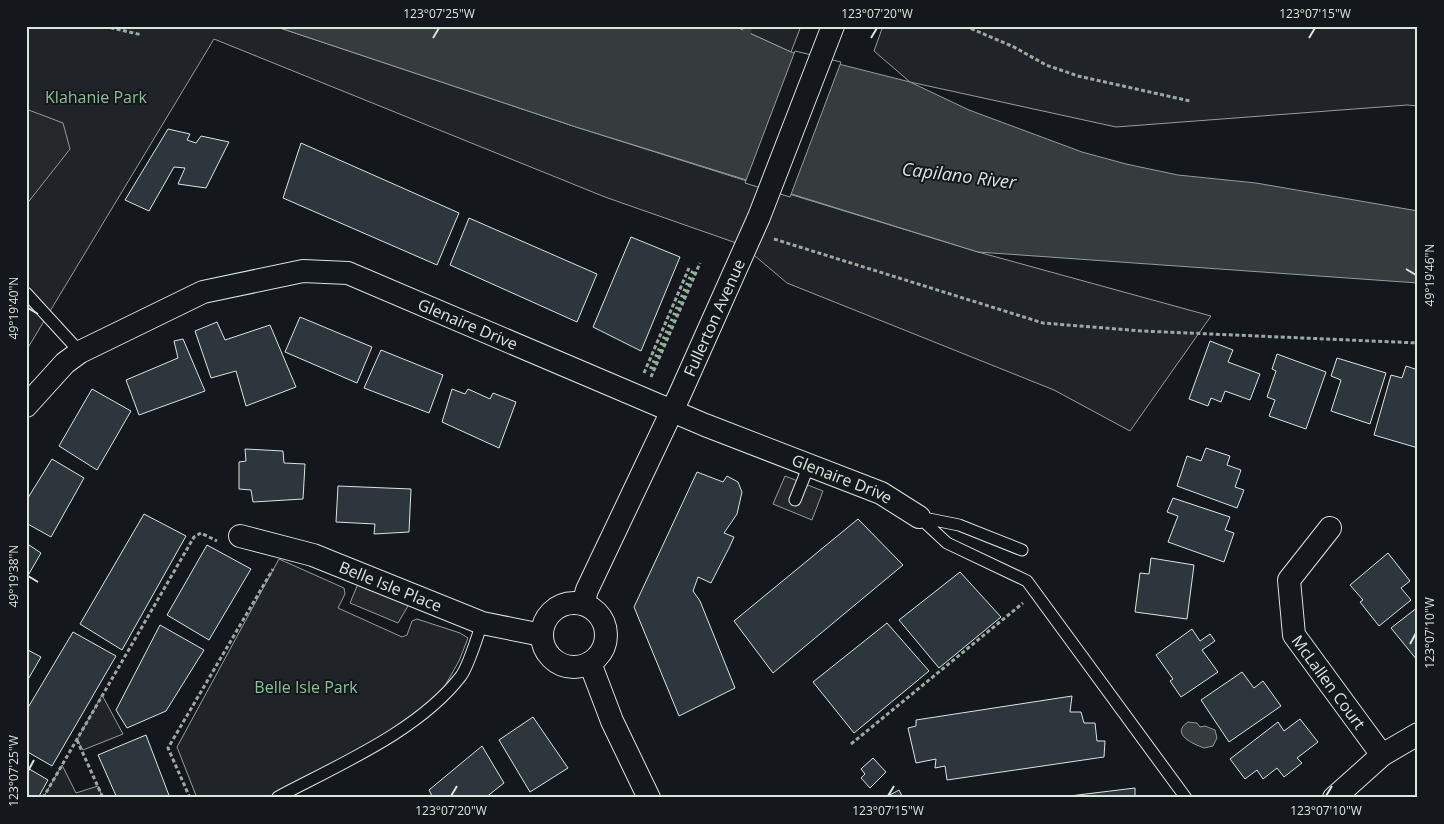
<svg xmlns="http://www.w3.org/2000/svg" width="1444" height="824" viewBox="0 0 1444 824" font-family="'Open Sans',sans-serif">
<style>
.green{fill:#202428;stroke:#939e99}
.parking{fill:#24282b;stroke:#939e99}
.water{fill:#363b3e;stroke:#939e99}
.pier{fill:#14181c;stroke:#939e99}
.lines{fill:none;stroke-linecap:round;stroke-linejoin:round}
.stream{stroke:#363b3e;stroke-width:8}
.building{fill:#2c363c;stroke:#d8e6dc}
.service-casing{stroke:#d8e6dc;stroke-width:13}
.minor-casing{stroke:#d8e6dc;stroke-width:24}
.path{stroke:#9da8a2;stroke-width:3;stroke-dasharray:4 2.5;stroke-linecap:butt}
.service{stroke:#14181c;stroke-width:11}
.minor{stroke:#14181c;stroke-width:22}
.hedge{stroke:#8ac095;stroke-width:4;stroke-dasharray:2.5 4;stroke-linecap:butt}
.ticks{fill:none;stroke:#d8e6dc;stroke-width:2}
.labels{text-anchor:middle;stroke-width:4;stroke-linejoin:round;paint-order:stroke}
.park-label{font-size:16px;fill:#8ac095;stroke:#14181c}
.street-label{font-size:16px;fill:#d8e6dc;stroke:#14181c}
.water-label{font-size:18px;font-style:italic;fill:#d8e6dc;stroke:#14181c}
.neatline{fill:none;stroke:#d8e6dc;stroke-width:2}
.ticks-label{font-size:12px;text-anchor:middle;fill:#d8e6dc}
</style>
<rect width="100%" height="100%" fill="#14181c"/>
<path class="green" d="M26,26h248l302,101 174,55 228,70 233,64 -81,115 -76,-41 -267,-107 -45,-38 -137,-48 -391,-158 -188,312z
M734,26h67l-10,26z
M883,26h535v80l-11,-1 -291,22 -206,-45 -36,-31z
M279,559l65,29 1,6 -7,14 64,29 5,-2 5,-14 5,-2 43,14 8,5 -9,23 -25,44 -158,93h-79l-20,-51z
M102,695l21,39 -40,16 -6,-10z
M62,765l14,28 22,-7 5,12h-60z"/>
<path class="parking" d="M26,109l37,14 7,26 -44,56z
M785,476l38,15 -11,29 -39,-16z
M362,574l48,19 -2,13 -10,17 -48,-20z"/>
<path class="water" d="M274,26h460l57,26 119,30 59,28 113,42 44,12 52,11 78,8 162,28v72l-440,-31 -402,-125z
M1188,722l9,1 3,4 5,-1 10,4 2,8 -4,8 -9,2c-11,-4 -34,-14 -16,-26z"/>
<path class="pier" d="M795,51l46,11 -51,135 -45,-14z"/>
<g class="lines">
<path class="stream" d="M744,41l5,-15"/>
</g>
<path class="building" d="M168,129l22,5 -3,6 9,3 5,-7 28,6 -23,46 -28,-4 7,-16 -11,-1 -25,44 -24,-11z
M301,143l158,70 -22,52 -154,-67z
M469,218l128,56 -20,48 -127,-57z
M631,237l49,20 -39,94 -48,-24z
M300,317l72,30 -15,36 -72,-31z
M217,322l8,18 45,-15 26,62 -50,19 -10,-35 -25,7 -16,-47z
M183,339l22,52 -66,24 -13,-35 52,-22 -4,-17z
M1210,341l23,9 -5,12 32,12 -10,26 -25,-9 -4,11 -10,-4 -3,8 -19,-7z
M381,350l62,25 -14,38 -65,-25z
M1277,354l49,18 -20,57 -37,-13 6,-16 -8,-3 9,-26 -4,-2z
M1337,358l49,15 -16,51 -39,-13 10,-31 -10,-4z
M1406,366l12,4v78l-44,-13 17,-60 11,3z
M92,389l39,22 -34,59 -38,-24z
M452,389l13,5 3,-5 22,10 3,-6 23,9 -17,46 -57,-26z
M1206,448l24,8 -3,9 14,5 -6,17 9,3 -7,18 -60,-22 10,-30 14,5z
M245,449l38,2 1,12 21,1 -2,35 -50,3 -2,-12 -12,-1v-27l7,-1z
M52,459l32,19 -33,59 -25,-14v-22z
M697,472l26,10 4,-6 11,6 4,10 -5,22 -13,19 10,4 -5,11 -18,35 -13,-6 -5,14 7,10 35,87 -56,28 -45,-109z
M338,486l73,3 -2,43 -35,2 1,-10 -39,-2z
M1173,498l57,19 -5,13 9,3 -10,29 -56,-20 10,-26 -11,-4z
M144,514l42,22 -64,114 -42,-26z
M858,519l45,46 -130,108 -39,-52z
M26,543l15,10 -15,26z
M207,545l44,24 -42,71 -42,-25z
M1388,553l22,28 -9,7 10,12 -32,26 -19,-24 3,-2 -13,-15z
M1151,558l43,7 -7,54 -52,-7 5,-39 9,1z
M960,572l41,45 -62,51 -40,-48z
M1418,607v52l-1,1 -26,-32z
M887,623l42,48 -75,62 -41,-51z
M160,625l44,25 -38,61 -39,17 -11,-18z
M1192,629l8,12 10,-7 5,7 -13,9 16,22 -37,25 -11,-16 3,-2 -17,-24z
M73,632l43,24 -64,110 -26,-15v-40z
M26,649l15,8 -15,26z
M1242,672l12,16 9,-7 18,25 -52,36 -28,-42z
M1072,696l-2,16h11l3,11h11l2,18h8l-1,16 -157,23 -2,-14 -10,2 1,-9 -20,4 -8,-35 8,-2v-6z
M533,717l35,51 -38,24 -31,-52z
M1300,719l18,23 -21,16 5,5 -18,14 -7,-9 -14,11 -6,-9 -12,9 -15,-20 48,-37 6,9z
M146,735l24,63h-53l-19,-43z
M482,746l22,37 -19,15h-52l-4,-8z
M873,758l13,14 -16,16 -9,-10 4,-4 -4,-5z
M26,767l22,13 -10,18h-12z
M1135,788v10h-82z
M899,790l4,8h-19z"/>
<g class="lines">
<defs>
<path id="service" d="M26,293l54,59
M795,500l14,-35
M919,517l28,26 80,38 159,217
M919,517l40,8 63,25
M278,797c60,-32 141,-66 183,-121 8,-11 16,-39 21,-53"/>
<g id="minor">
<path id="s1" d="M26,406l39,-43 15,-11 123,-60 100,-21 45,2 357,152 176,68 38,24"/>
<path id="s2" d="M1330,528l-41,52 5,55 88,120"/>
<path id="s3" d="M240,536l73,19 169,68 60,12"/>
<circle cx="574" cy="635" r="32"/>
<path id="s4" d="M583,604l4,-14 93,-196 79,-177 74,-191"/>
<path d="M590,663l22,58 37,77"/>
<path d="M1334,798l48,-43 36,-21"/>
</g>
</defs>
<use href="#service" class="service-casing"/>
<use href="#minor" class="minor-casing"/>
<path class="path" d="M104,26l38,9
M965,26l49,21 32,18 32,11 112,25
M774,239l269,84 99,8 276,12
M644,373l45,-105
M651,377l49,-114
M77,740l26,58
M851,744l172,-141
M43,798l151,-261 7,-4 16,8
M190,798l-22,-50 105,-179"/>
<use href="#service" class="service"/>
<use href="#minor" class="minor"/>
<path class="hedge" d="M651,369l43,-100"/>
</g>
<path class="ticks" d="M433,38l6,-10M871,38l6,-10M1309,38l6,-10M1406,269l10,6M28,308l10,6M28,576l10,6M1410,644l6,-11M28,771l6,-11M451,796l6,-10M888,796l6,-10M1326,796l6,-10"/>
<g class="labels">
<g class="park-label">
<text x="96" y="103">Klahanie Park</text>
<text x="306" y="693">Belle Isle Park</text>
</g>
<g class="street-label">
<text dy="6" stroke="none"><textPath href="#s4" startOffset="315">Fullerton Avenue</textPath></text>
<text dy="6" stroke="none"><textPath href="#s1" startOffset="491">Glenaire Drive</textPath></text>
<text dy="6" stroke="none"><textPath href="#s1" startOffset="896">Glenaire Drive</textPath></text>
<text dy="6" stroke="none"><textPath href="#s3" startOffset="159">Belle Isle Place</textPath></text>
<text dy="6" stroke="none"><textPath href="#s2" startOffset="180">McLallen Court</textPath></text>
</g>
<g class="water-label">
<text transform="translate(959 176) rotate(7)" y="6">Capilano River</text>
</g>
</g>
<rect width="1444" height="824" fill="none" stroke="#14181c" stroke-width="55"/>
<rect x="28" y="28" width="1388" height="768" class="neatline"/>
<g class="ticks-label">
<text x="439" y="18">123°07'25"W</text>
<text x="877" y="18">123°07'20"W</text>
<text x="1315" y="18">123°07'15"W</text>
<text transform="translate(1430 275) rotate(-90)" y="4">49°19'46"N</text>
<text transform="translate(14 308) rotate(-90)" y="4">49°19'40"N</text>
<text transform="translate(14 576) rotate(-90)" y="4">49°19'38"N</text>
<text transform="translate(1430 633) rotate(-90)" y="4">123°07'10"W</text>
<text transform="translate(14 771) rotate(-90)" y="4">123°07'25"W</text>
<text x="451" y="815">123°07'20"W</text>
<text x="888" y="815">123°07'15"W</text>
<text x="1326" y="815">123°07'10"W</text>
</g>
</svg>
